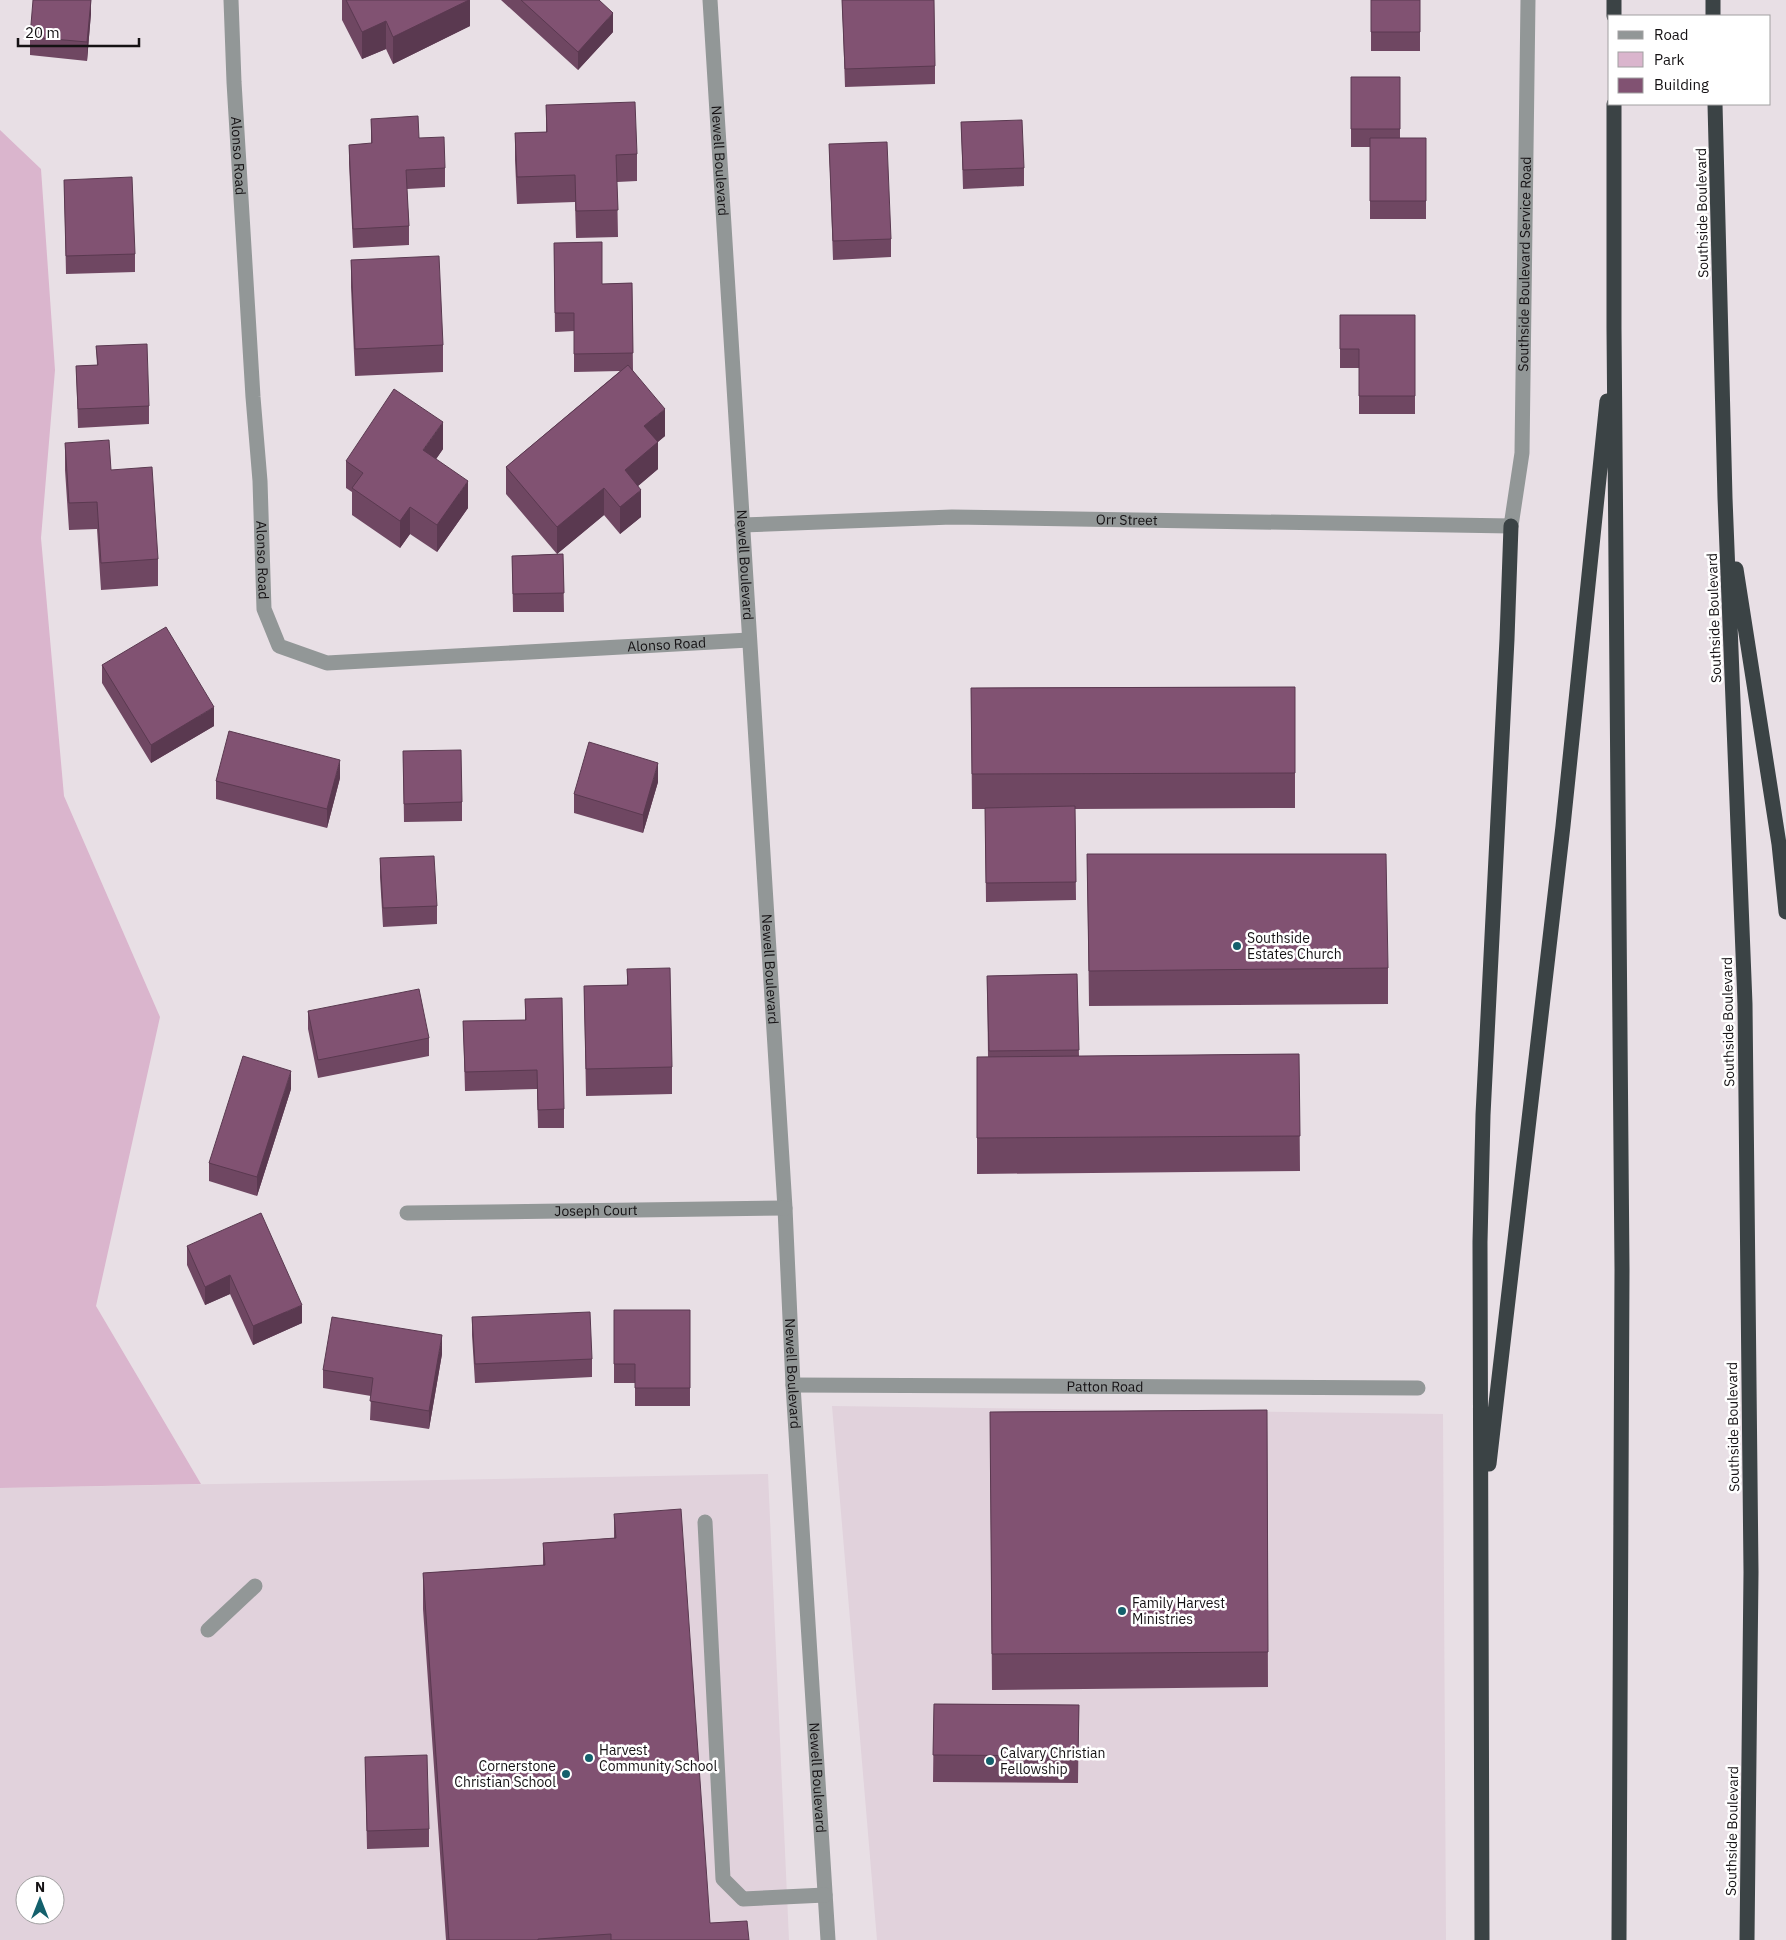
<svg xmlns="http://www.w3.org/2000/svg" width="1786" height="1940" viewBox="0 0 1786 1940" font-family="'IBM Plex Sans',sans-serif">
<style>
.built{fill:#e1d2dc;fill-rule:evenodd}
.green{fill:#dab5cd}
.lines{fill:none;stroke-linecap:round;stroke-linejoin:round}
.minor{stroke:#929797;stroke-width:15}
.highway{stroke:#3b4345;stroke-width:15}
.wall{fill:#6f4762}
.shaded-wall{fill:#5a3950}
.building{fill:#815272;stroke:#5a3950}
.poi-dot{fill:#14606c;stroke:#fff;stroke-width:2}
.labels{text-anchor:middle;stroke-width:5;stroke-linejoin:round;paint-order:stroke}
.street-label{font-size:14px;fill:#151214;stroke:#fff}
.poi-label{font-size:14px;fill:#151214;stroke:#fff;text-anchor:start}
</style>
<rect width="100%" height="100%" fill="#e8dfe5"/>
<path class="built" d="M832,1406l611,8 3,526h-569z
M768,1474l21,466h-789v-452zM25,1885h30v30h-30z"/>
<path class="green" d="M0,130l41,39 14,201 -14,168 23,258 96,221 -64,289 105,178 -201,4z"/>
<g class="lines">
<g class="minor">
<path id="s1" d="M231,0l3,82 19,315 7,84 4,128 15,37 48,17 422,-23"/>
<path id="s2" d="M710,0l75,1208 8,177 35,555"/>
<path id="s3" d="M742,525l210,-8 559,9 11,-73 6,-453"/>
<path id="s4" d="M407,1213l378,-5"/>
<path id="s5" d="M793,1385l625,3"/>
<path d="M705,1522l18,357 20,20 82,-4"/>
<path d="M208,1630l47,-44"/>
</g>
<path class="highway" d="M1614,0v16
M1713,0v16
M1614,104v224l8,941 -3,671
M1715,104l10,394 20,506 6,568 -4,368
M1736,569l43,275 7,68
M1489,1464l74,-638 44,-425
M1482,1940l-2,-698 3,-127 24,-476 4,-113"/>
</g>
<path class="wall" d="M91,0v13l-4,48 -57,-6v-18z
M342,0h128v26l-77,38 -7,-15 -24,10 -20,-39z
M501,0h98l14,32 -35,38z
M842,0l93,66v18l-90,3z
M1371,0h49v51h-49z
M1351,77h49v61h26v81h-56v-72h-19z
M546,105l91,49v27l-20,1 1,55 -42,1 -1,-36 -58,2 -2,-44v-27l31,-1z
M371,119l48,19 26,30v19l-38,2 2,37v19l-56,3 -4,-85v-18l22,-1z
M961,122l63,46v18l-61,3z
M829,144l62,95v18l-58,3z
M64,180l71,74v18l-69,2z
M554,243l48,41 30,-1 1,88 32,65 -7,6v27l-20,17 3,31 -21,17 -16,-19 -47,39 -51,-60v-27l114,-96 -46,1v-41l-19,1z
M351,260l92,85v27l-88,4 -4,-89z
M1340,315h75v99h-56v-46h-19z
M96,346l53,60v18l-71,4 -2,-62 21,-1z
M65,443l46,27 47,89v27l-57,4 -4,-61 -28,1 -4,-60z
M443,449l-7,10 32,49 -31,44 -27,-18 -10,14 -48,-33v-23l-6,-4v-27z
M563,554l1,58h-51l-1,-56z
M102,665l112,61 -63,37 -49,-80z
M1295,687v121l-220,1 1,91 -90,2 -1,-93h-13l-1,-121z
M403,751l59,51v19l-58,1z
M340,778l-13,50 -111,-29v-18z
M658,782l-15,51 -69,-20v-19z
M1087,854l301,114v36l-299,2z
M380,858l57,48v18l-54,3 -3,-50z
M627,969l45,98v27l-86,2 -2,-110 43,-1z
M1077,974l2,82 220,-2 1,117 -323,3v-117h11l-1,-81z
M525,999l39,110v19h-26l-1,-39 -72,2 -2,-70 62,-1z
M308,1011l121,27v18l-111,22 -10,-49z
M291,1089l-34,107 -48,-15v-18z
M187,1246l115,77 -49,22 -23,-51 -25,11 -18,-40z
M614,1310h76v96h-55v-23h-21z
M472,1317l120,42v18l-117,6 -3,-48z
M442,1354l-13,75 -59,-9 1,-24 -48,-8v-18z
M1267,1410l1,277 -276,3 -2,-278z
M614,1514l96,409 39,17h-303l-23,-331v-36l120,-8v-22l71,-5z
M934,1704l145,1 -1,78 -145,-1z
M365,1757l64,72v18l-62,2z"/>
<path class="shaded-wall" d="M91,0v13l-4,48v-19z
M469,0h1v26l-77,38v-27z
M613,13v19l-35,38v-18z
M386,21v28l-24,10v-27z
M665,409v27l-21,17v-27z
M443,422v27l-20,29v-28z
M658,442v27l-33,28v-27z
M468,481v27l-31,44v-27z
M604,488v27l-47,39v-27z
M641,490v27l-21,17v-27z
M410,507v27l-10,14v-27z
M214,707v19l-63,37v-18z
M340,760v18l-13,50v-19z
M658,763v19l-15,51v-18z
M291,1071v18l-34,107v-19z
M230,1275v19l-25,11v-18z
M302,1305v18l-49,22v-19z
M442,1335v19l-13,75v-18z"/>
<path class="building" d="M33,0h58l-4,42 -57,-5z
M346,0h123l-76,37 -7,-16 -24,11z
M521,0h78l14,13 -35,39z
M842,0h92l1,66 -90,3z
M1371,0h49v32h-49z
M1351,77h49v52h-49z
M635,102l2,52 -21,1 2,55 -42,1 -1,-36 -58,2 -2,-44 32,-1 -1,-27z
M418,116l1,22 25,-1 1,31 -39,2 3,56 -56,3 -4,-84 23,-2 -1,-24z
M1022,120l2,48 -61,2 -2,-48z
M1370,138h56v63h-56z
M887,142l4,97 -58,2 -4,-97z
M132,177l3,77 -69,2 -2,-76z
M602,242v42l30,-1 1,70 -59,1v-41h-19l-1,-70z
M439,256l4,89 -88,4 -4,-89z
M1340,315h75v81h-56v-47h-19z
M147,344l2,62 -71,3 -2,-43 22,-1 -2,-19z
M628,365l37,44 -21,17 14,16 -33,28 16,20 -21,17 -16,-19 -47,39 -51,-60z
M394,389l49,33 -20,28 45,31 -31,44 -27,-18 -10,14 -48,-33 11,-15 -17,-12z
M109,440l2,30 41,-3 6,92 -57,4 -4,-61 -28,1 -4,-60z
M563,554l1,39 -51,1 -1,-38z
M166,627l48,80 -63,38 -49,-80z
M1295,687v86l-323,1 -1,-86z
M229,731l111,29 -13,49 -111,-28z
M589,742l69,21 -15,52 -69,-21z
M461,750l1,52 -58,2 -1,-53z
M1075,806l1,76 -90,1 -1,-75z
M1087,854h299l2,114 -299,3z
M434,856l3,50 -54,2 -3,-50z
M670,968l2,99 -86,2 -2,-83 44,-1 -1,-16z
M1077,974l2,76 -90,1 -2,-75z
M419,989l10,49 -111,22 -10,-49z
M562,998l2,111 -26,1 -1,-40 -72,2 -2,-51 63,-1 -1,-21z
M1299,1054l1,82 -323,2v-81z
M243,1056l48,15 -34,106 -48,-14z
M261,1213l41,92 -49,21 -23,-51 -25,12 -18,-41z
M614,1310h76v78h-55v-24h-21z
M590,1312l2,47 -117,5 -3,-47z
M332,1317l110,18 -13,76 -59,-10 3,-23 -50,-8z
M1267,1410l1,242 -276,2 -2,-242z
M681,1509l29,414 37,-2 2,19h-138v-6l-73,5v1h-89l-26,-367 122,-8 -2,-22 73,-5 -2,-24z
M934,1704l145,1 -1,51 -145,-1z
M427,1755l2,74 -62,2 -2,-74z"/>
<g class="poi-dot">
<circle cx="1237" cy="946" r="5"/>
<circle cx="1122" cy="1611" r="5"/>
<circle cx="589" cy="1758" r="5"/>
<circle cx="990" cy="1761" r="5"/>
<circle cx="566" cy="1774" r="5"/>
</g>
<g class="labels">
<g class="street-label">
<text dy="5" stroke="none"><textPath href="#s1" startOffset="156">Alonso Road</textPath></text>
<text dy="5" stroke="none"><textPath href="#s2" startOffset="161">Newell Boulevard</textPath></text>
<text transform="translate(1702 213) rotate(-91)" y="5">Southside Boulevard</text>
<text dy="5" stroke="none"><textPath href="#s3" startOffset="1032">Southside Boulevard Service Road</textPath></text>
<text dy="5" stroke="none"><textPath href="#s3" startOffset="385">Orr Street</textPath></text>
<text dy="5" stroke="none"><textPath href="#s1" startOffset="561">Alonso Road</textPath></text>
<text dy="5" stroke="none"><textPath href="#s2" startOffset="566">Newell Boulevard</textPath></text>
<text transform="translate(1714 618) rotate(-92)" y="5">Southside Boulevard</text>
<text dy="5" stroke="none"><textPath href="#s1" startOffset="1041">Alonso Road</textPath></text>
<text dy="5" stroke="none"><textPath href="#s2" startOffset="971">Newell Boulevard</textPath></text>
<text transform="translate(1728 1022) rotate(-91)" y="5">Southside Boulevard</text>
<text dy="5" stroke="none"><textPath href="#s4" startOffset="189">Joseph Court</textPath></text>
<text dy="5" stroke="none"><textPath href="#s2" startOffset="1376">Newell Boulevard</textPath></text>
<text dy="5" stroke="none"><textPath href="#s5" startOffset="312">Patton Road</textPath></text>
<text transform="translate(1733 1427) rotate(-91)" y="5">Southside Boulevard</text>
<text dy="5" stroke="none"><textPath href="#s2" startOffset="1781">Newell Boulevard</textPath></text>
<text transform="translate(1732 1831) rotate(-89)" y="5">Southside Boulevard</text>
</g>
<g class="poi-label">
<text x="1247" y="943">Southside<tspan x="1247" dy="16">Estates Church</tspan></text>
<text x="1132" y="1608">Family Harvest<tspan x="1132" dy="16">Ministries</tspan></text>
<text x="599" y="1755">Harvest<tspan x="599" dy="16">Community School</tspan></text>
<text x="1000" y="1758">Calvary Christian<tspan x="1000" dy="16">Fellowship</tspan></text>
<text x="556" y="1771" text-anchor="end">Cornerstone<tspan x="556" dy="16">Christian School</tspan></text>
</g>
</g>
<rect x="1608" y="15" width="162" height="90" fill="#ffffff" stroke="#a1a0a1"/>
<rect x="1618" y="31" width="25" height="8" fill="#929797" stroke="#a1a0a1"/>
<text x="1654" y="40" font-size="15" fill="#151214">Road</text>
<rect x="1618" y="52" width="25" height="15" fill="#dab5cd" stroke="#a1a0a1"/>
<text x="1654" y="65" font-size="15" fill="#151214">Park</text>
<rect x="1618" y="78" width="25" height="15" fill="#815272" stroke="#a1a0a1"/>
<text x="1654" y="90" font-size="15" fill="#151214">Building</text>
<g transform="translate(40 1900)"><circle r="24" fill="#ffffff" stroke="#a1a0a1"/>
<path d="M0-4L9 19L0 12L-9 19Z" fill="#14606c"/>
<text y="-8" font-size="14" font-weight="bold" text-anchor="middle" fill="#151214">N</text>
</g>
<path d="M18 38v8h121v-8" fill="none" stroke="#151214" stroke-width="2.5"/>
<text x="25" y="38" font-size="15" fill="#151214" stroke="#ffffff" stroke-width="4" paint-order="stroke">20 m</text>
</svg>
